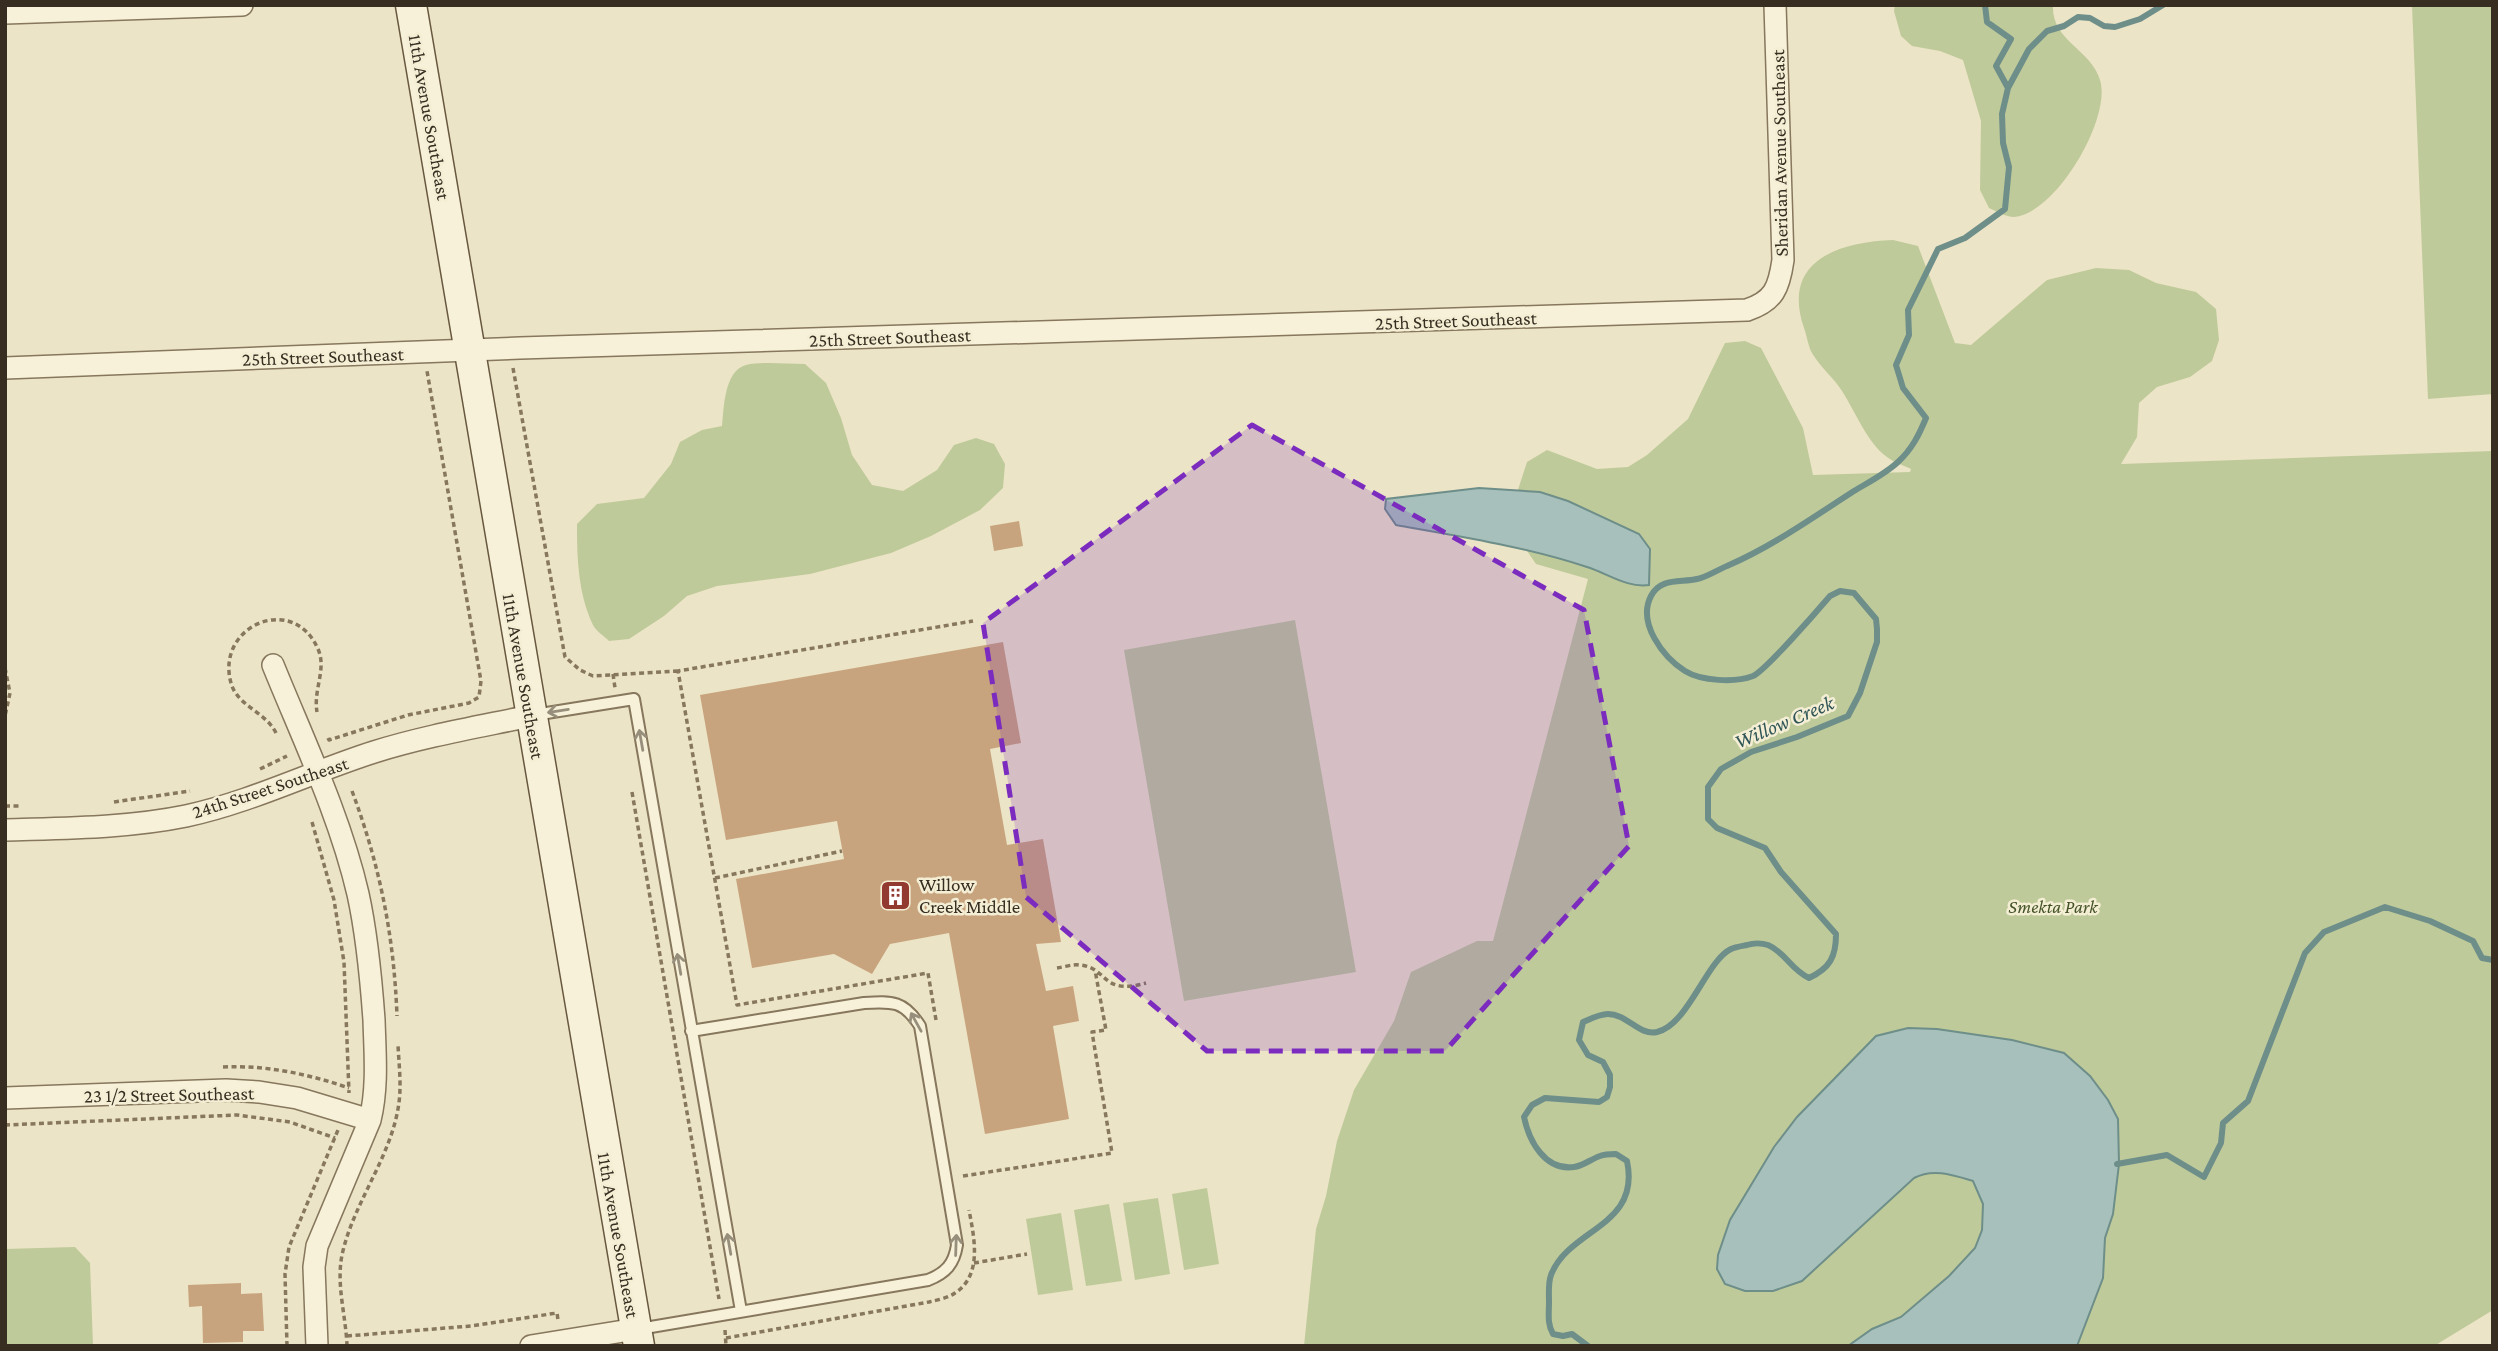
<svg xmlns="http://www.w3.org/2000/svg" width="2498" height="1351" viewBox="0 0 2498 1351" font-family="'Crimson Pro',serif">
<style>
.green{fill:#bfca9a}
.water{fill:#a7c0bb;stroke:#6e8e89;stroke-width:2}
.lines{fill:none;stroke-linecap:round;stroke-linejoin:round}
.stream{stroke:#6e8e89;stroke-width:6}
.building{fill:#c8a47e}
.lane-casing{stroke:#86775d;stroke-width:14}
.street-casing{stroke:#86775d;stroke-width:24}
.secondary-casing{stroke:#685840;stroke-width:33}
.path{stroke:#86775d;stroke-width:3.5;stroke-dasharray:5 3.5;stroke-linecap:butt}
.lane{stroke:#f7f1d9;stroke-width:10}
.street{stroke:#f7f1d9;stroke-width:21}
.secondary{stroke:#f7f1d9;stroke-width:30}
.oneway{stroke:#978f7c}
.marked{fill:#7b2cbf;fill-opacity:0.2;stroke:#7b2cbf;stroke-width:5;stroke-dasharray:14 9;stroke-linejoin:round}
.labels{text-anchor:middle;stroke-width:5;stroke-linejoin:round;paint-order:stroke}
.street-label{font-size:19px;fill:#372d20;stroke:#f4eed5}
.poi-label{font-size:19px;fill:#372d20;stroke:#f4eed5;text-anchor:start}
.park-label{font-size:19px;font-style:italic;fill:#445327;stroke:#f4eed5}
.water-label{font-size:21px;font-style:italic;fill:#305556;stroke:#f4eed5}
</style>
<rect width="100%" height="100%" fill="#ece4c6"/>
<path class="green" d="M1895,5h158c-2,36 38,44 47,75 12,38 -44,134 -86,137 -8,0 -18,-6 -25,-9l-9,-18 1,-69 -18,-61 -23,-9 -28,-5 -11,-10 -7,-25z
M2412,5h81v389l-65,5z
M1893,240l25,6 37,97 16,2 76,-65 49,-12 33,2 27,13 40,9 20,17 3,31 -7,21 -22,16 -33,10 -18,16 -2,34 -16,27 372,-13v859l-59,36h-1130l12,-117 10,-33 11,-55 17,-51 40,-69 17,-49 66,-31h16l95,-362 -52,-15 -13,-19 -7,-49 11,-34 20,-12 50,19 31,-2 19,-12 41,-36 37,-76 20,-2 16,7 42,80 10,47 97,-3 1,-3c-8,-4 -18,-7 -24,-12 -19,-13 -32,-46 -45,-66 -8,-13 -22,-24 -30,-38 -4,-7 -5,-17 -8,-25 -23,-67 34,-86 89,-88z
M769,363l36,1 21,19 15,35 11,37 20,30 31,6 34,-21 17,-25 22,-7 18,6 11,20 -2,24 -23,22 -49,26 -40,17 -81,21 -93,12 -30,10 -23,20 -35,23 -20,2c-5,-5 -13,-10 -16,-16 -15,-32 -16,-67 -16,-101l20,-20 47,-6 27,-34 9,-22 22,-12 20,-4c2,-18 2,-55 24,-61 7,-2 16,-2 23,-2z
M1295,620l61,352 -172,29 -60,-351z
M1207,1188l12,76 -35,6 -12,-76z
M1158,1198l12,76 -35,6 -12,-77z
M1109,1204l13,77 -36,5 -12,-76z
M1061,1213l12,77 -35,5 -12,-76z
M75,1247l15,16 3,83h-88v-97z"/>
<path class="water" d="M1479,488l61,4 28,9 71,33 11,15 -1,36c-22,3 -40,-11 -62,-18 -61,-20 -128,-31 -191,-42l-11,-16 1,-10z
M1908,1028l29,1 75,11 52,13 26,23 18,24 10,19 1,45 -6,50 -8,24 -2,40 -26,68h-229l24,-17 29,-12 48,-41 26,-28 7,-18 1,-26 -10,-23c-20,-6 -40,-13 -59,-3l-112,103 -29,10h-28l-20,-7 -8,-15 1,-14 12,-35 44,-73 23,-30 79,-81z"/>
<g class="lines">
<path class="stream" d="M1985,5l2,17 24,17 -15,27 12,22
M2117,1164l50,-9 37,22 17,-34 2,-20 25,-22 57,-148 19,-21 61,-25 45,14 43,20 9,17 11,2
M1588,1346l-16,-12 -9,2 -10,-2c-6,-10 -4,-21 -4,-32 0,-8 -1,-19 2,-27 18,-47 90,-48 76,-114l-11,-7c-5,0 -11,0 -16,2 -9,3 -17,10 -26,11 -29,4 -45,-26 -50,-50l8,-12 13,-7 54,4 8,-5 3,-10v-12l-7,-13 -15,-7 -9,-15 4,-18c7,-3 17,-8 25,-8 19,0 31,22 49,18 32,-8 49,-71 74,-83 4,-2 11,-3 16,-4 6,-2 15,-2 21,0 17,7 23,25 41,33 21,-10 27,-21 27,-44l-55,-62 -16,-24 -48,-20 -9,-9v-32l13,-18 30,-17 46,-15 51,-21 12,-23 17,-51v-13l-1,-10 -22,-26 -14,-2 -10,5c-12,14 -65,75 -77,80 -18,7 -52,5 -68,-5 -22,-14 -48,-48 -34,-75 10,-19 30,-13 46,-17 10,-2 20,-9 30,-13 46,-20 85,-48 127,-75 15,-9 31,-17 44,-29 14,-13 21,-27 28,-44l-23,-30 -7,-23 13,-30 -1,-25 30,-61 27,-11 40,-29 4,-42 -6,-24 -1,-29 6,-26 21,-39 18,-18 17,-5 14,-9 12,1 14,8 11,1 25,-8 23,-14"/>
</g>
<path class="building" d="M1019,521l4,25 -29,5 -4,-25z
M1003,642l18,101 -31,6 17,96 36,-6 18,103 -25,2 10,47 27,-5 6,35 -26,5 16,93 -84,15 -36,-201 -59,11 -18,30 -38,-20 -82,14 -16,-89 108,-20 -7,-38 -111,19 -26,-145z
M241,1283v11l21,-1 2,38h-21v11l-40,1 -1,-37 -13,1 -1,-22z"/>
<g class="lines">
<defs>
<path id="lane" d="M534,715l100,-16 107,612
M639,1329l289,-49c18,-7 26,-16 29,-35l-37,-219c-16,-25 -27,-25 -56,-23l-173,28"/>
<path id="street" d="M5,13l237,-8
M5,368l515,-20 1227,-38c27,-9 32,-22 36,-50l-8,-255
M273,665c30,74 67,151 85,229 9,41 13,84 16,126 1,34 4,67 -4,100l-53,126 -3,21 3,79
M5,830c61,-2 122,-2 181,-14 65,-14 125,-44 188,-64 51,-16 104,-25 156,-36
M5,1098l221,-8 33,2 38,6 73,22
M531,1346l105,-17"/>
<path id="secondary" d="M411,5l228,1341"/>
</defs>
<use href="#lane" class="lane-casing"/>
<use href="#street" class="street-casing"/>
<use href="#secondary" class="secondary-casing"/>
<path class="path" d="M513,368l52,289 15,13 13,6 84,-5
M5,668l5,25 -5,23
M613,674l2,14
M276,733c-10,-21 -39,-27 -45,-50 -16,-57 62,-91 87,-34 9,20 -5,41 -1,63
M328,738l1,2 79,-25 61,-12 10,-6 2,-16 -54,-310
M260,769l27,-13
M352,791c28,75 42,145 45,225
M632,792l87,507
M114,802l76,-11
M5,806h14
M312,822l22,78 10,62 5,131
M715,878l127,-27
M1057,968c7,-1 16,-4 22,-3 30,2 21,31 67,18
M936,1020l-8,-47 -191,32 -59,-334 295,-50
M223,1067c44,-2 85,7 126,21
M5,1125l232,-10 53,7 45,16
M963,1176l149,-23 -20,-121 14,-2 -11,-60
M974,1263l53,-9
M725,1330l1,16
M347,1336l124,-10 86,-13 1,7
M726,1338l203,-36c8,-2 19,-4 26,-9 28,-18 19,-56 14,-83
M287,1346l-2,-72 4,-27 49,-117
M347,1346c-1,-30 -11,-61 -5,-91 11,-51 47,-95 56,-146 4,-21 1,-43 0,-64"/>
<use href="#lane" class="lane"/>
<use href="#street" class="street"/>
<use href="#secondary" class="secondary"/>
</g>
<defs><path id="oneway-shaft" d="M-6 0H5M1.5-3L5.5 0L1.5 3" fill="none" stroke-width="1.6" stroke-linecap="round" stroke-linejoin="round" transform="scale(1.75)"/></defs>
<g class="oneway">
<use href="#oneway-shaft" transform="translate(558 711) rotate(171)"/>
<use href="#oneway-shaft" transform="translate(641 740) rotate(-100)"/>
<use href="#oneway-shaft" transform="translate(679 964) rotate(-100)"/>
<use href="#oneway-shaft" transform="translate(916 1022) rotate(-119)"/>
<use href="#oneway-shaft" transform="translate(729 1244) rotate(-100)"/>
<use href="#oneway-shaft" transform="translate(956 1245) rotate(-88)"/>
</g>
<path class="marked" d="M1252,425l332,185 45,236 -184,205h-238l-181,-154 -43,-274z"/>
<defs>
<symbol id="building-square" viewBox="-11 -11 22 22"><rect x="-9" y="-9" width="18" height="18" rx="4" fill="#923930" stroke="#f4eed5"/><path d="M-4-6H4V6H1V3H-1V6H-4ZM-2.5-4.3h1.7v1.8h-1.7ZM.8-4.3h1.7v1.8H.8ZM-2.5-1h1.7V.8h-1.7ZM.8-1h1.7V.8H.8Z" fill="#fff"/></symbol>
</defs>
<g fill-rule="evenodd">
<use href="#building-square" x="878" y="878" width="35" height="35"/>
</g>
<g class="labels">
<g class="street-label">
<text transform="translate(430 117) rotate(80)" y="7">11th Avenue Southeast</text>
<text transform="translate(1779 153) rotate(-91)" y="7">Sheridan Avenue Southeast</text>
<text transform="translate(1456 320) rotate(-2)" y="7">25th Street Southeast</text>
<text transform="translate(890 337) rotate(-2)" y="7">25th Street Southeast</text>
<text transform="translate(323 356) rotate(-2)" y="7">25th Street Southeast</text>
<text transform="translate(524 676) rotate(80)" y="7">11th Avenue Southeast</text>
<text transform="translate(270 787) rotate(-18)" y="7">24th Street Southeast</text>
<text transform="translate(169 1094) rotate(-1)" y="7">23 1/2 Street Southeast</text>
<text transform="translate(619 1235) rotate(80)" y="7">11th Avenue Southeast</text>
</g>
<g class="poi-label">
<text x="919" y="891">Willow<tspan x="919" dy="22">Creek Middle</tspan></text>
</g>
<g class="park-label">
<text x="2053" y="913">Smekta Park</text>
</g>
<g class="water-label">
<text transform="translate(1784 722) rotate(-23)" y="7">Willow Creek</text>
</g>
</g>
<rect width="2498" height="1351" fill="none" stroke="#372d20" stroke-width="14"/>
</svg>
